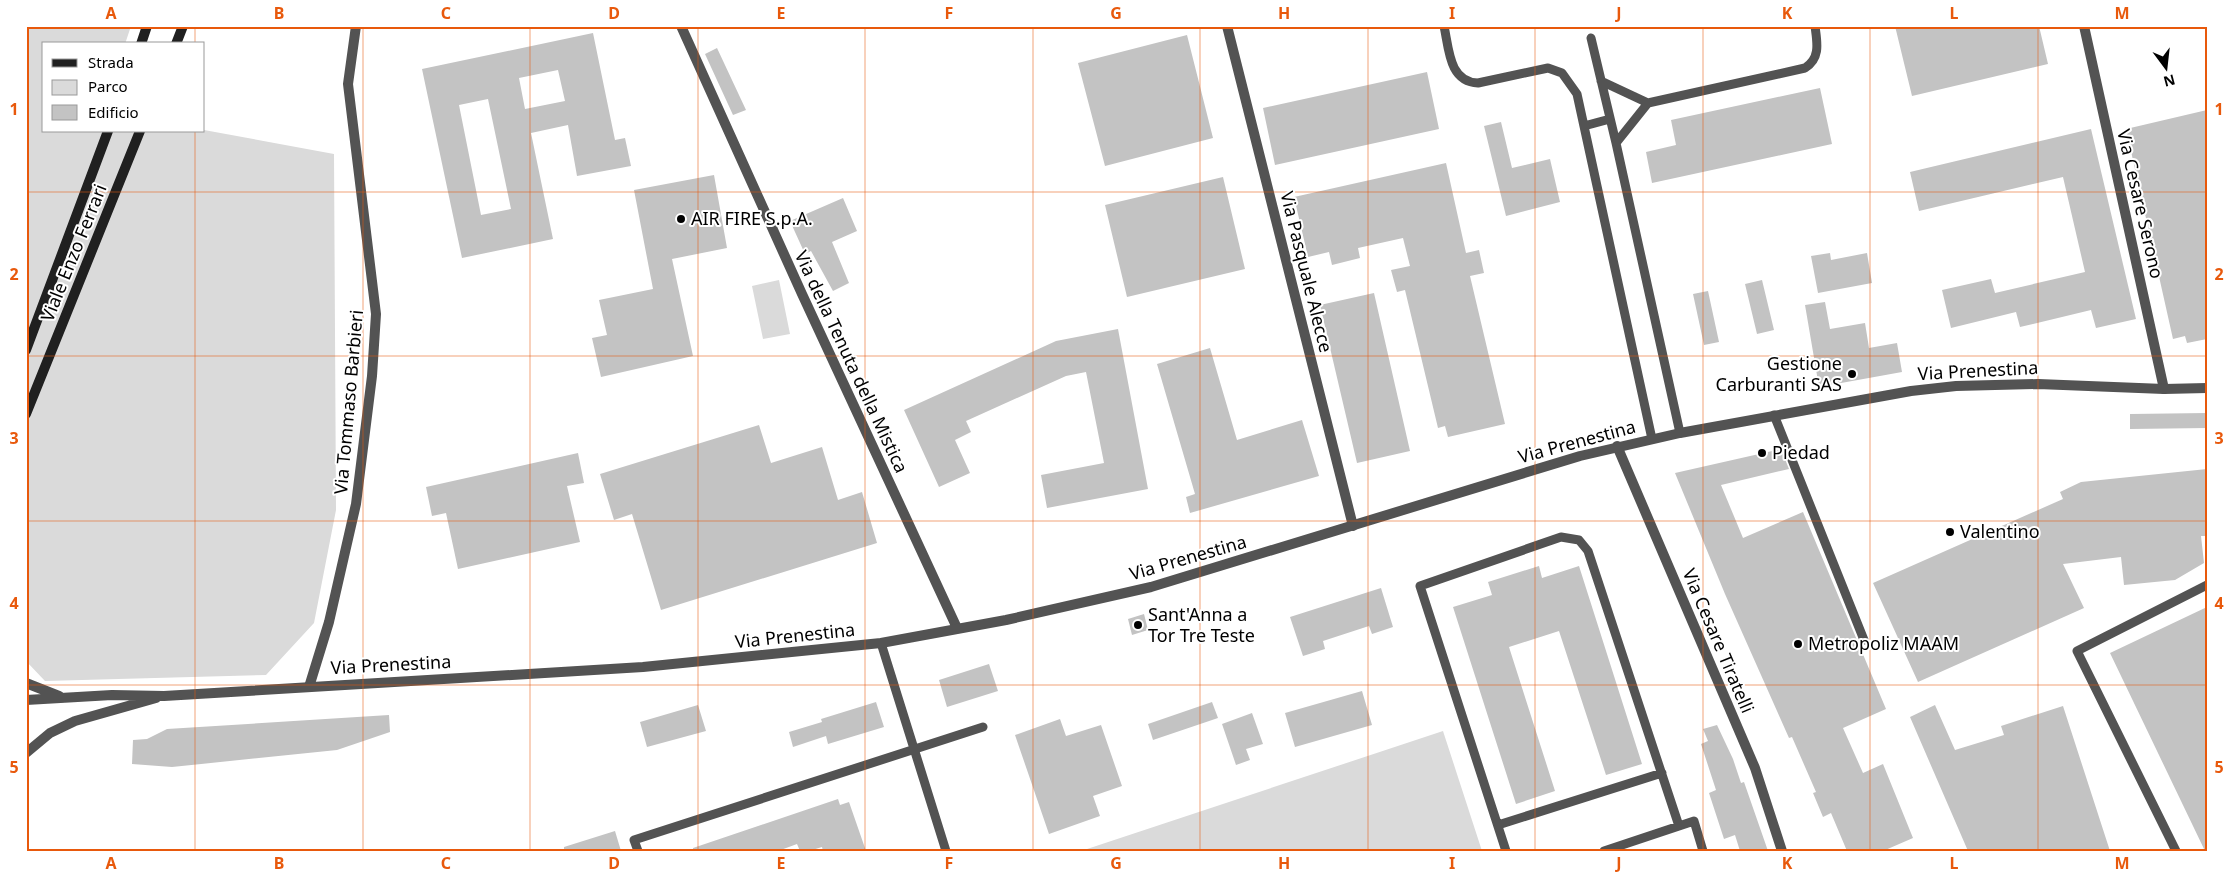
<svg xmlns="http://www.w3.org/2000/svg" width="2233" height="877" viewBox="0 0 2233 877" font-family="'Noto Sans',sans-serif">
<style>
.green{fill:#dadada}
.building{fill:#c3c3c3;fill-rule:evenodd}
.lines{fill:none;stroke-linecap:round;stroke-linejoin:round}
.service{stroke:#535353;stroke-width:9}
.minor{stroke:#535353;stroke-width:10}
.tertiary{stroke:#535353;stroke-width:10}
.secondary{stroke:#202020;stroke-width:10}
.grid{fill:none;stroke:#e8590c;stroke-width:1;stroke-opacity:0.55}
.poi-dot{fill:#000;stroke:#fff;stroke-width:2}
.labels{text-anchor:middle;stroke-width:4;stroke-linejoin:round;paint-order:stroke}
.street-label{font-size:18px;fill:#000;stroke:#fff}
.poi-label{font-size:18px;fill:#000;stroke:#fff;text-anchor:start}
.neatline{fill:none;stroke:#e8590c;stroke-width:2}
.grid-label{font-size:16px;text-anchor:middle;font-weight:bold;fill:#e8590c}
</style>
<rect width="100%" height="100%" fill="#fff"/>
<path class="green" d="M26,26h105l-6,18h-81v87l160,-1 130,24 2,356 -22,113 -48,52 -221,6 -19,-20z
M779,280l11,54 -27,5 -11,-53z
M1443,731l39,120h-401z"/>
<path class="building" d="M1895,26h144l9,38 -136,32z
M593,33l22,107 10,-2 6,28 -54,10 -9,-51 -37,8 22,106 -91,19 -40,-189zM558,70l7,31 -40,8 -6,-31zM488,99l23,110 -30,6 -22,-110z
M1187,35l26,103 -108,28 -27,-103z
M717,48l29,62 -13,5 -28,-61z
M1427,72l12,57 -164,36 -12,-57z
M1820,88l12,56 -180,39 -6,-31 30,-7 -5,-25z
M2207,110v229l-20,4 -2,-7 -12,3 -47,-210z
M1501,122l11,46 38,-9 10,43 -54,14 -22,-90z
M2091,129l45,190 -40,9 -5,-18 -71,17 -4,-15 -65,16 -9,-38 49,-11 4,14 90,-21 -22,-95 -144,34 -9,-39z
M1446,163l20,90 13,-3 5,23 -14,3 35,148 -57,13 -3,-11 -7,2 -33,-138 -8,2 -6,-22 19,-4 -7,-28 -45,10 2,10 -28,7 -3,-13 -21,5 -14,-60z
M714,175l13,73 -55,11 21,97 -92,21 -9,-39 15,-3 -8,-35 54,-11 -19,-99z
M1223,177l22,92 -118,28 -22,-92z
M843,198l14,33 -25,11 17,41 -16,8 -22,-40 -6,3 -15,-33z
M1830,253l1,7 36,-7 5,30 -54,10 -7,-37z
M1762,280l12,50 -17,4 -12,-50z
M1708,291l11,51 -15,3 -11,-51z
M1374,293l36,158 -53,12 -37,-158z
M1825,302l5,27 35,-6 4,25 28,-5 5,29 -83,15 -14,-82z
M1118,329l30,160 -101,19 -6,-33 63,-12 -18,-91 -20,4 -100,45 5,11 -16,8 15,33 -31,14 -35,-77 152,-69z
M1210,348l27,92 65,-20 17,56 -129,37 -4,-16 9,-3 -38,-130z
M2207,413v15l-77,1v-15z
M759,425l12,38 51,-16 16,53 24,-8 15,51 -216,67 -29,-96 -18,6 -14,-46z
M1781,449l8,20 -68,16 22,53 60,-26 83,197 -43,19 20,45 20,-9 30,74 -30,13h-36l-16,-38 -8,4 -10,-24 3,-1 -24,-55 -3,1 -64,-144 -50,-121z
M578,453l6,30 -17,3 13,56 -122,27 -12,-56 -14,3 -6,-29z
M2207,469v67h-6l3,27 -29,17 -51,5 -3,-28 -58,7 21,44 -166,74 -45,-99 190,-84 -3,-7 21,-10z
M1539,566l3,12 37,-12 63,198 -36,11 -47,-144 -50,16 46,144 -39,13 -63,-197 39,-12 -4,-13z
M1381,588l12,39 -21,7 -3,-8 -46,15 2,8 -22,7 -13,-39z
M2207,607v244h-2l-95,-198z
M1144,614l4,16 -16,5 -4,-16z
M989,664l9,27 -51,16 -8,-27z
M1362,691l10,34 -77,22 -10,-34z
M876,702l8,25 -56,17 -2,-8 -33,11 -4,-15 33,-10 -1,-3z
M1212,702l6,16 -65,22 -5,-16z
M698,705l8,26 -59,16 -7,-25z
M1935,705l20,45 49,-15 -3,-9 62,-20 47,145h-142l-58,-134z
M1252,713l11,31 -17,5 4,11 -14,5 -14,-41z
M389,715l1,17 -53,18 -165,17 -40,-3 1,-24 14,-1 20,-10z
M1060,719l6,17 35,-11 21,61 -29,10 7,20 -51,18 -34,-99z
M1717,725l16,34 8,24 3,-1 24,69h-28l-5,-16 -11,4 -15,-46 7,-3 -15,-46 7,-3 -5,-12z
M838,799l2,6 9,-3 17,49h-43l-1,-4 -13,4h-9l-3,-7 -19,7h-85v-3z
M615,831l6,20h-57v-4z"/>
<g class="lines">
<path class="service" d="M1444,26c5,23 5,56 34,57l70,-15 14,5 15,21 75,345
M1591,38l25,105 64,290
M1601,81l47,22
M1584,126l26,-7
M1616,143l32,-40 157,-35c16,-10 12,-26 10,-42
M1774,415l90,225
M881,643l65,208
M1498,825l164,-52
M638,851l-4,-11 349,-113
M1506,851l-86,-265 141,-49 18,3 9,11 91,275
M1604,851l90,-30 9,30
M2176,851l-99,-200 130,-66"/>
<path class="minor" d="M681,26l121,268 155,334
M1227,26l126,500
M2084,26l80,363
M1617,446l138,322 27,83
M309,687l20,-65 27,-118 16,-128 4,-62 -28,-230 8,-58"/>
<path class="tertiary" d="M26,683l33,13
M26,700l86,-5 52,1 479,-29 238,-24 125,-23 145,-33 429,-131 100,-23 231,-42 45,-5 82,-2 126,5 43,-1
M26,753l24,-20 25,-12 81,-23"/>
<path class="secondary" d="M141,44l6,-18
M176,44l7,-18
M26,350l82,-219
M26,414l114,-283"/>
</g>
<path class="grid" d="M195,26v18M363,26v825M530,26v825M698,26v825M865,26v825M1033,26v825M1200,26v825M1368,26v825M1535,26v825M1703,26v825M1870,26v825M2038,26v825M195,131v720M26,192h2181M26,356h2181M26,521h2181M26,685h2181"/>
<g class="poi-dot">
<circle cx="681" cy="219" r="5"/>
<circle cx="1852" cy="374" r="5"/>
<circle cx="1762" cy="453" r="5"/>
<circle cx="1950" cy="532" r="5"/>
<circle cx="1138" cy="625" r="5"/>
<circle cx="1798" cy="644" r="5"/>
</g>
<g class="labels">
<g class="street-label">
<text transform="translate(2140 204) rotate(77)" y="6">Via Cesare Serono</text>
<text transform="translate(74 253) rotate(-68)" y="6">Viale Enzo Ferrari</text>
<text transform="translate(1306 272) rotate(76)" y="6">Via Pasquale Alecce</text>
<text transform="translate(851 362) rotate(65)" y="6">Via della Tenuta della Mistica</text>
<text transform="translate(1978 371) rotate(-3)" y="6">Via Prenestina</text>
<text transform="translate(349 402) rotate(-85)" y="6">Via Tommaso Barbieri</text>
<text transform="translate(1577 442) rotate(-15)" y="6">Via Prenestina</text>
<text transform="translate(1188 558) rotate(-16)" y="6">Via Prenestina</text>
<text transform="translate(795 636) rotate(-6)" y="6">Via Prenestina</text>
<text transform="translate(1718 641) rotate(67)" y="6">Via Cesare Tiratelli</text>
<text transform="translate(391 665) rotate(-3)" y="6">Via Prenestina</text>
</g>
<g class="poi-label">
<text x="691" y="225">AIR FIRE S.p.A.</text>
<text x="1842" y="370" text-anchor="end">Gestione<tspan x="1842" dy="21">Carburanti SAS</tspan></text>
<text x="1772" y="459">Piedad</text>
<text x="1960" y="538">Valentino</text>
<text x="1148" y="621">Sant'Anna a<tspan x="1148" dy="21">Tor Tre Teste</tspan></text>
<text x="1808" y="650">Metropoliz MAAM</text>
</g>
</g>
<rect width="2233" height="877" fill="none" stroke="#ffffff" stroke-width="55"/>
<rect x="42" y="42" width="162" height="90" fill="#ffffff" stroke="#999999"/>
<rect x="52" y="59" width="25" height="8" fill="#202020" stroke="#999999"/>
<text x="88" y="68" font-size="15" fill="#000000">Strada</text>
<rect x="52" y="80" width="25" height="15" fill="#dadada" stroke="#999999"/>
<text x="88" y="92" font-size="15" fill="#000000">Parco</text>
<rect x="52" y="105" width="25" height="15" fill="#c3c3c3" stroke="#999999"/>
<text x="88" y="118" font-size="15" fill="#000000">Edificio</text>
<g transform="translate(2166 68) rotate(165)" stroke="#ffffff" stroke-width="4" paint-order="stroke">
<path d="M0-4L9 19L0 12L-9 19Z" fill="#000000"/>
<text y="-8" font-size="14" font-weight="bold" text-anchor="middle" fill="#000000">N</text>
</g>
<rect x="28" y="28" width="2178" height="822" class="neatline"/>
<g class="grid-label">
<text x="111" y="19">A</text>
<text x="279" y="19">B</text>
<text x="446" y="19">C</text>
<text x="614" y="19">D</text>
<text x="781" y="19">E</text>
<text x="949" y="19">F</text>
<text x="1116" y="19">G</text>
<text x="1284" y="19">H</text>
<text x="1452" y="19">I</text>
<text x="1619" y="19">J</text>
<text x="1787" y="19">K</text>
<text x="1954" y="19">L</text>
<text x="2122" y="19">M</text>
<text x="14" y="115">1</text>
<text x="2219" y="115">1</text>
<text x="14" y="280">2</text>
<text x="2219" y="280">2</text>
<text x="14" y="444">3</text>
<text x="2219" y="444">3</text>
<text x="14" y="609">4</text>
<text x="2219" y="609">4</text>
<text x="14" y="773">5</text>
<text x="2219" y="773">5</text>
<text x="111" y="869">A</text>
<text x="279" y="869">B</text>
<text x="446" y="869">C</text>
<text x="614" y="869">D</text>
<text x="781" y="869">E</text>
<text x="949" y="869">F</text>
<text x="1116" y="869">G</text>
<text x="1284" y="869">H</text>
<text x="1452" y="869">I</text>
<text x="1619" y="869">J</text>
<text x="1787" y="869">K</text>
<text x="1954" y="869">L</text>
<text x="2122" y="869">M</text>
</g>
</svg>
